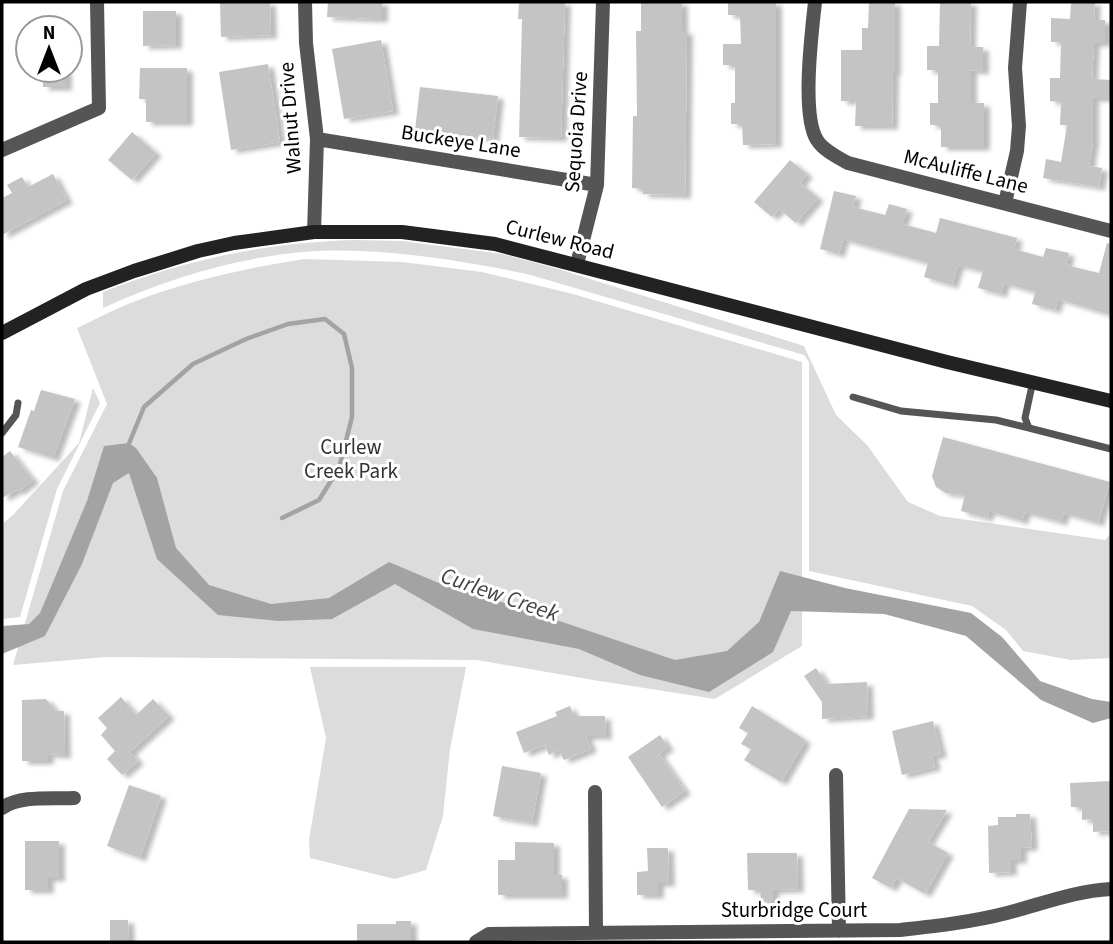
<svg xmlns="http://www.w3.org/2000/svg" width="1113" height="944" viewBox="0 0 1113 944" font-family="'Source Sans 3',sans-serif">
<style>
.green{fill:#dcdcdc}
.water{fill:#a3a3a3}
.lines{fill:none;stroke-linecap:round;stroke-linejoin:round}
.stream{stroke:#a3a3a3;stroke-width:4.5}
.building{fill:#c4c4c4;filter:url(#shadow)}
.service{stroke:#555;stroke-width:7}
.minor{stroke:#555;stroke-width:14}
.secondary{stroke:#222;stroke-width:14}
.labels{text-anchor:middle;stroke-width:6;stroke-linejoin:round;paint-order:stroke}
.street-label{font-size:21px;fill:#000;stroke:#fff}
.park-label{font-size:21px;fill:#333;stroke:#fff}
.water-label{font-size:23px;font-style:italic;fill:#444;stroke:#fff}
</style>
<defs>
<filter id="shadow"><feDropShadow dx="6" dy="3.5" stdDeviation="2" flood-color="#0004"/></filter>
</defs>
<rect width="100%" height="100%" fill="#fff"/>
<path class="green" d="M354,240l48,1 100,13 53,14 249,78 32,69 31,30 41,57 32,14 165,24 6,-7v125l-40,2 -48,-9 -17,-21 -34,-24 -163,-35v-209l-5,-7 -277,-81c-68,-14 -153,-28 -223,-22 -66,5 -141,28 -201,56v-16c85,-33 160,-49 251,-52z
M304,259l98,3 80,10 91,22 229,68v284l-87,53 -122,-19 -116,-20 -371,-3 -93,8 50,-174 44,-87 -30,-76c20,-9 39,-20 59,-27 54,-21 111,-33 168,-42z
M93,388l7,15 -43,86 -37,128 -18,2v-95l12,-10 65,-71z
M310,667h156l-16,82 -7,67 -17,54 -31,9 -85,-21 -1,-18 17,-102z"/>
<path class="water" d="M129,443l7,5 21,30 19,70 33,37 62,19 58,-6 60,-36 52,22 74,22 160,54 52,-9 32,-29 21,-51 65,17 126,25 31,24 38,44 52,18 19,3v16l-18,5 -52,-23 -75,-64 -82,-22 -93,-3 -18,41 -64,40 -69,-17 -61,-26 -106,-20 -78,-45 -63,35 -53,2 -61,-6 -61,-56 -28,-86 -16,10 -31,81 -37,72 -43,18v-28l27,-2 11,-11 47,-112 17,-55z"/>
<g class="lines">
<path class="stream" d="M128,446l16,-39 49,-43 53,-25 42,-15 37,-5 19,15 8,34v49l-13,51 -20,32 -37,18"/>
</g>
<path class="building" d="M220,2h50l1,33 -50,2z
M328,2h54v17l-55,-2z
M519,2h46l-4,136 -42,-1 3,-118h-4z
M641,2h41v29h5l-2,164 -42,-1v-5l-11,-1 1,-72h4l-1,-85h5z
M728,2h48v142l-33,1 -1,-21h-11v-21h4v-38h-12v-21h18l-1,-29h-12z
M869,2h26v70h-2l-1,54h-37l1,-25h-15v-51h21v-22h6z
M940,2h31l-1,45h13v24l-12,-1v33h13v44h-43v-22h-11v-22h8v-33h-11v-24h12z
M1071,2h24l-1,18h11v23h-11l-2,36 19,1v18h-18v43l-4,25 13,2 -3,19 -56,-9 3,-19 15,3 6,-37h-7l1,-23 -11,-1v-23h10l1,-36h-10v-24l19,1z
M143,11h33v34l-33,1z
M381,40l12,71 -49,8 -12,-70z
M268,64l12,78 -49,8 -12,-78z
M140,68h47v54h-41v-23h-7z
M43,70h23v17h-23z
M420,87l78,9 -5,43 -78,-9z
M132,132l24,21 -24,27 -24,-20z
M790,160l17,14 -7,9 18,15 -22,25 -17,-14 -7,8 -18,-15z
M53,174l14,26 -65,35v-37l10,-5 -5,-8 15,-8 6,10z
M834,191l22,5 -3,11 32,8 4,-11 18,5 -5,15 34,9 4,-15 54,14 23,6 -3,11 29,8 3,-9 23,5 -3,12 33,8 8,-30 4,1v71l-53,-16 -3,11 -23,-6 3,-12 -31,-9 -3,11 -23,-6 5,-17 -25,-6 -6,20 -28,-8 4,-14 -85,-24 -4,15 -19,-5z
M41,390l34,9 -22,59 -35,-11 13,-37 3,1z
M943,437l167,45 -12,41 -34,-10 -3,9 -36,-10 -3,9 -33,-10 -2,7 -26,-7 4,-16 -19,-2 -10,-6 -4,-11z
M10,451l23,29 -14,11 -2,-1 -15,8v-41z
M816,668l11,16 40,-2 1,34 -46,3v-17l-18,-26z
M121,697l15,18 17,-16 16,17 -39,36 8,9 -16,14 -15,-16 8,-8 -14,-16 6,-7 -9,-10z
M46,699l10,12h8l1,44 -17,-1v7h-26v-61z
M570,706l4,10h31l1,20h-20l5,13 -27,11 -5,-10 -10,5 -4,-10 -21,8 -8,-21 41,-16 -2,-4z
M752,706l52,33v4l-23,39 -37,-22 7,-11 -10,-5 7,-11 -9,-5z
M933,721l8,33 -9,2 3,11 -33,8 -10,-44z
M660,735l8,12 -9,7 26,37 -23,16 -34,-50z
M502,766l39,7 -9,50 -39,-7z
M1111,781v50l-18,1v-13l-11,1v-13h-11l-1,-24z
M129,785l32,11 -21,62 -33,-12z
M909,809l38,1 -19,32 20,11 -23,41 -28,-16 -6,10 -19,-10z
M1016,814h14l2,33 -11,1v12h-10v12l-22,1 -1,-47 10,-1v-8h18z
M25,841h34v37h-11v12h-23z
M515,842l39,1v32h8v20h-64v-35h17z
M647,848h21l1,35h-11v12h-21v-23l11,-1z
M747,853h50l1,36 -25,1v12h-12l-1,-12h-12z
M110,920h18l1,22h-19z
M396,921h15v21h-54v-18h39z"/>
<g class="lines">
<path class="service" d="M1033,381l-8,37 4,10 82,21
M853,397l48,14 95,9 33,8
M2,433l14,-18 2,-12"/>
<path class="minor" d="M305,2l1,41 11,96 -3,93
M815,2c-3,29 -14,113 2,138 6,10 20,17 31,23l263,68
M317,139l280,46
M2,150l97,-42 -2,-106
M1005,203l12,-52 2,-25 -4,-58 5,-66
M577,264l20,-79 6,-183
M836,775l3,156
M595,792l1,140
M2,808c18,-13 50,-9 72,-10
M476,942l13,-8 411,-4c36,-4 72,-8 107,-17 35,-9 67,-22 104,-24"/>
<path class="secondary" d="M2,333l84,-44 48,-18 64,-20 36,-8 80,-11h88l93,12 452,118 164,39"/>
</g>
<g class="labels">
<g class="street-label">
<text transform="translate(290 118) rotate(-94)" y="7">Walnut Drive</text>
<text transform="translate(576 132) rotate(-86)" y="7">Sequoia Drive</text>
<text transform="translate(461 141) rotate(9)" y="7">Buckeye Lane</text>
<text transform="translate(966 171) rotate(14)" y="7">McAuliffe Lane</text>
<text transform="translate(560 239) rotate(14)" y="7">Curlew Road</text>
<text x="794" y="917">Sturbridge Court</text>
</g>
<g class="park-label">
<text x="351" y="454">Curlew<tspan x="351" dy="24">Creek Park</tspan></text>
</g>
<g class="water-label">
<text transform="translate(500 594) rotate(19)" y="8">Curlew Creek</text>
</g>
</g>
<rect width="1113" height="944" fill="none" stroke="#000000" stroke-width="7"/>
<g transform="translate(49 49)"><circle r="33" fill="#ffffff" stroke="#999999" stroke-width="2"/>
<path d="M0-5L12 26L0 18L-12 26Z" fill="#000000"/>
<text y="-10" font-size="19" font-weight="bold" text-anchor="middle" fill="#000000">N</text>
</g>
</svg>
